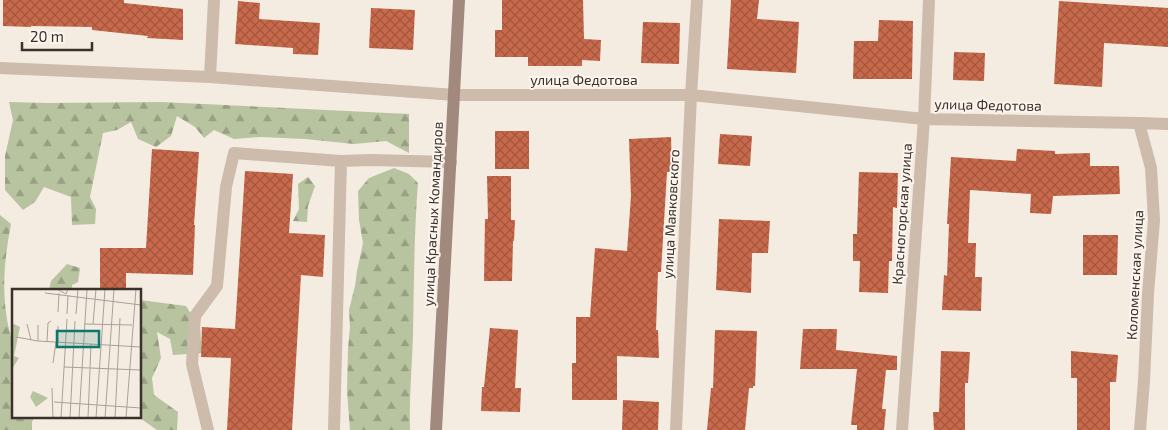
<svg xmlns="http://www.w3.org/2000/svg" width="1168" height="430" viewBox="0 0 1168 430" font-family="'Exo 2',sans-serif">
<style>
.forest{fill:url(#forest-firs)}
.building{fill:url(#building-cross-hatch)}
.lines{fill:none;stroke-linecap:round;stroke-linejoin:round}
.lane{stroke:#cdbbac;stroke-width:12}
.street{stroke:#cdbbac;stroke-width:12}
.secondary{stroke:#a18a7d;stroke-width:12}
.labels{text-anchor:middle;stroke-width:4;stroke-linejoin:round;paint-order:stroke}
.street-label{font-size:14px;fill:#3b302b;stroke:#fbf5ee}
.inset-road{fill:none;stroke:#aaa098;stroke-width:1}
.view{fill:#0f766e;fill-opacity:0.15;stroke:#0f766e;stroke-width:2.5}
.inset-edge{fill:none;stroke:#3b302b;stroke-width:2.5}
</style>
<defs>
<pattern id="forest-firs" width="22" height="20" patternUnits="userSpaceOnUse" patternTransform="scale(1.25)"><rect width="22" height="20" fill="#b8c4a0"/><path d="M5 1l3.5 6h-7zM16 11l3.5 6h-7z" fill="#97a083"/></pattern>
<pattern id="building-cross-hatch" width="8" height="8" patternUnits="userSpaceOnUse" patternTransform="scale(1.25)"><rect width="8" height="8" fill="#c8694b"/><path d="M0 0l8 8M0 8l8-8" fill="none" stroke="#a4573f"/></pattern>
</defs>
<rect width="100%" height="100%" fill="#f4ebe1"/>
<path class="forest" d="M9,102l39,1 113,-1 248,12v39l-23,-12 -32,3 -49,-5 -44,-2 -27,2 -20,-9 -10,8 -9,-11 -18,-11 -6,20 -15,11 -18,-8 -7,-17 -14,8 -14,3 -13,64 6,12 -1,15 -23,1 -1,-28 -27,-10 -9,15 -12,8 -18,-20v-34l8,-36z
M394,168l15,6 9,9c-4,50 -4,101 -5,152 -1,32 -4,63 -3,95h-60l-3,-39 1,-43 2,-21 -1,-17 6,-24 2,-15 6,-28 -4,-23 -1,-29 11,-13z
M308,177l7,9 -7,20 -1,16 -14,-1 6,-12 -1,-25z
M0,215l11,9c-8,41 -11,82 3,122v70h21l-3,6v8h-32z
M67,264l13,4 -2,14 -6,3v5h-23l2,-9z
M140,300l46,6 14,22 2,25 -29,2 -3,-16 -13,-7 4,26 -9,20 2,17 24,17 -1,18h-20l-20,-14h3z"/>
<path class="building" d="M3,0h121v3l59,6v31l-36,-2 1,-2 -56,-6v-3l-61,-1v1l-28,-1z
M502,0h81l1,39 17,1 -1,21 -18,-1v6h-54v-9h-33v-27h7z
M731,0h28l-2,19 42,3 -3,51 -69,-4z
M238,1l22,2 -1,16 61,4 -2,32 -25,-1v-6l-58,-4z
M1059,1l109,7v39l-64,-4 -2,44 -48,-3z
M371,8l44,2 -2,40 -44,-2z
M879,20l34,1 -1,58h-59l1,-38h24z
M643,22l37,1 -1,41 -38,-1z
M954,52l31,1 -1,28 -31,-1z
M495,131h34v38h-34z
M720,134l32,2 -2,30 -32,-2z
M671,137l1,35h-5l-6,100h-3l-2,58h2l1,28 -42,-2v44h-45v-37h4v-46h14l5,-69 32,3 4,-55 -2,-57z
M152,149l47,3 -5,73h1l-2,50 -67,-2v16h-26v-41h46z
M1017,149l38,2v3l35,-1v13h29l1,28 -67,2 -2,18 -21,-1 1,-19 -61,-4 -2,53h8l-1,34h7l-1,34 -39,-1 2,-35 3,1 2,-52h-2l4,-67 65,4z
M245,171l48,3 -4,59 36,2 -2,42 -22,-2 -9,155h-65l4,-72 -30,-1 1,-30 33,2z
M859,172l39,1 -1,35 -4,-1 -1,54h-3l-1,32 -29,-1 1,-31h-7v-27h4z
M487,176h24v44h4l-1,21h-1l-1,40h-28l1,-62h3z
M719,219l51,2 -2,32h-16l-1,40 -35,-3z
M1083,235h35l-1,40h-34z
M490,328l28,2 -3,58h6l-1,24 -39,-1 1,-24h2z
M803,329h34l-1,21 61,6v14h-11l-4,39h4l-2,21h-27v-5h-6l6,-56h-57z
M715,330l42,1 -2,55h-2v2h-4l-4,42h-38l4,-42h2z
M941,351l29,1 -2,31h-3v47h-31l-1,-18h6z
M1071,351l47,4 -2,27h-6v48h-33v-52h-6z
M623,400l36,2 -1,28h-36z"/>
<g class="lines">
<path class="lane" d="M208,430l-16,-66 3,-48 22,-30 9,-99 8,-34 107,8
M334,430l7,-269 30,-1 80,2"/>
<path class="street" d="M0,68l210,9 245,18h236l233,24 215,4 29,1
M210,77l4,-77
M1139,123l12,45 3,52 -6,74 -4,87 -4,49
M676,430l15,-335 6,-95
M902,430l22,-311 5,-119"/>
<path class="secondary" d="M436,430l23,-430"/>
</g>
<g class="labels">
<g class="street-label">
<text x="584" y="85">улица Федотова</text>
<text transform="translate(988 105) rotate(1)" y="5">улица Федотова</text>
<text transform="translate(433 214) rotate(-87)" y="5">улица Красных Командиров</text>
<text transform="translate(671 214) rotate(-87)" y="5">улица Маяковского</text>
<text transform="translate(902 214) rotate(-86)" y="5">Красногорская улица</text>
<text transform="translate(1135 275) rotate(-87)" y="5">Коломенская улица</text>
</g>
</g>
<g transform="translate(12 289)">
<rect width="129" height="129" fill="#f4ebe1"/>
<path d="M21,102l15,7 -12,9 -6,-10z" fill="#b8c4a0"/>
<path d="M0,34l8,4 -6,29 5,2 -7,11z" fill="#b8c4a0"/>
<path class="inset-road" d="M45,0l9,5 2,-5M33,4l96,12M46,23l1,-19M55,25l1,-19M64,25l2,-25M15,35l4,16M72,35l48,1M81,35l3,-35M46,37v16M4,48l22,4 103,6M26,52v-16M35,53l1,-19 3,-2M41,74l3,-21M52,78l77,3M40,99l1,30M42,113l87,6M49,129l6,-99M58,129l5,-97M67,129l8,-129M76,129l3,-74M84,129l9,-129M93,129l9,-129M103,129l5,-100M114,129l10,-129"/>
<path class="view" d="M45,42h42v16h-42z"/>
<rect width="129" height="129" class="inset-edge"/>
</g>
<path d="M22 42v8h70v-8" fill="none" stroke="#3b302b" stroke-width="2.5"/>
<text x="30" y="42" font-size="15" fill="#3b302b" stroke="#fbf5ee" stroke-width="4" paint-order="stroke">20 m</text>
</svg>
